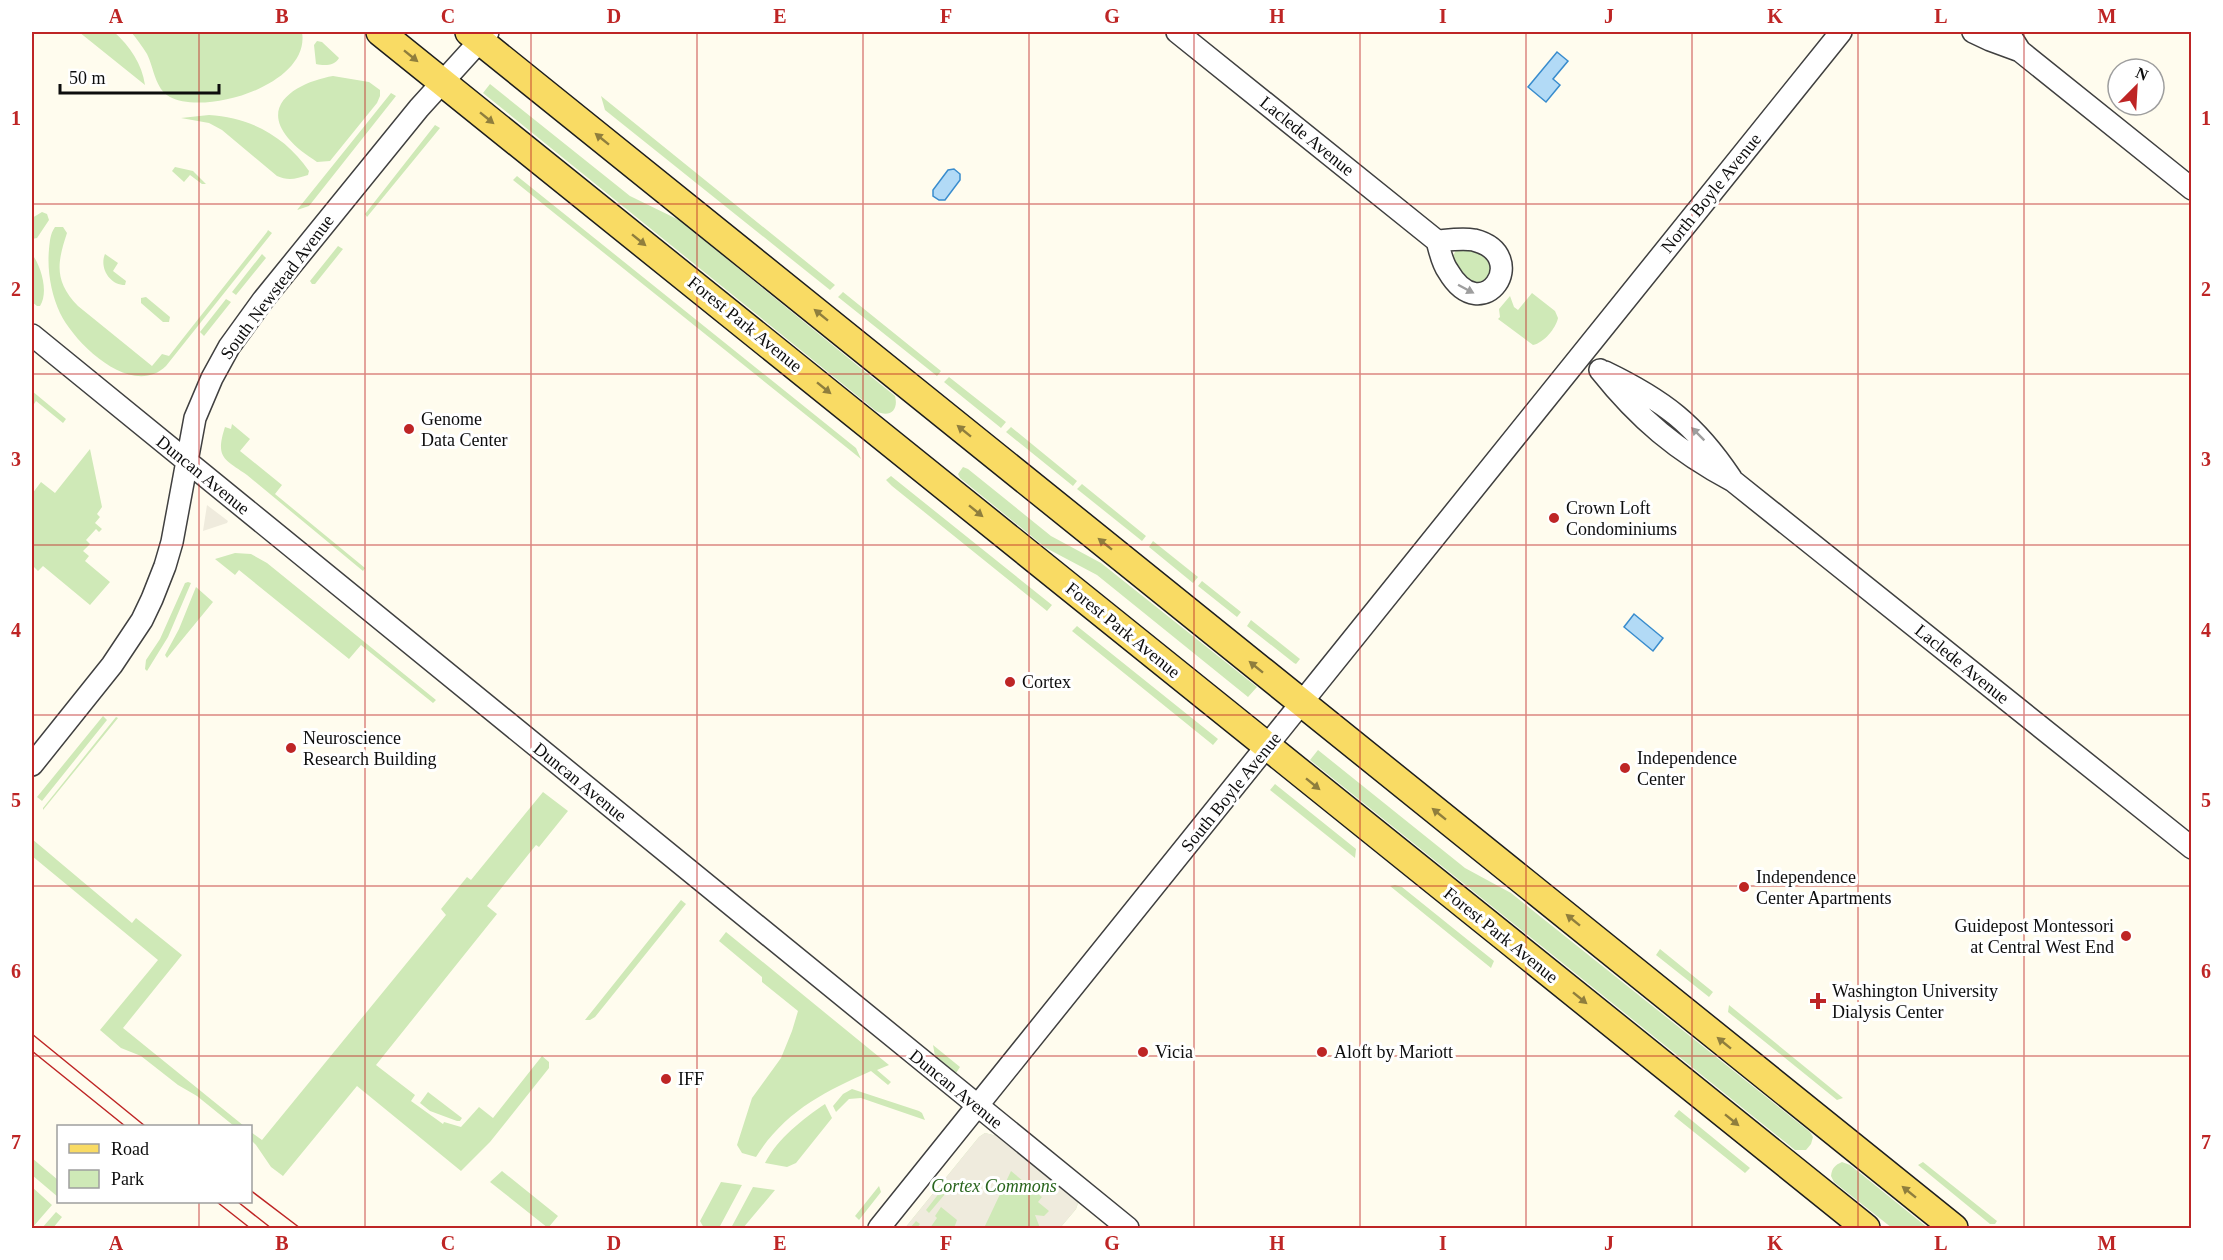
<svg xmlns="http://www.w3.org/2000/svg" width="2223" height="1260" viewBox="0 0 2223 1260" font-family="Georgia,serif">
<style>
.green{fill:#cfe9b7}
.plaza{fill:#efebdd;fill-rule:evenodd}
.water{fill:#b2daf6;stroke:#398ccd;stroke-width:1.5}
.lines{fill:none;stroke-linecap:round;stroke-linejoin:round}
.minor-casing{stroke:#404040;stroke-width:24}
.major-casing{stroke:#1e1e1e;stroke-width:30}
.minor{stroke:#fff;stroke-width:21}
.major{stroke:#f9db64;stroke-width:27}
.tram{stroke:#be2525;stroke-width:1.5}
.oneway{fill:#8f7e3d}
.oneway2{fill:#9e9e9e}
.grid{fill:none;stroke:#be2525;stroke-width:1.5;stroke-opacity:0.55}
.poi-dot{fill:#be2525;stroke:#fff;stroke-width:2}
.labels{text-anchor:middle;stroke-width:6;stroke-linejoin:round;paint-order:stroke}
.street-label{font-size:18px;fill:#0d0d0d;stroke:#fff}
.poi-label{font-size:18px;fill:#0d0d0d;stroke:#fff;text-anchor:start}
.park-label{font-size:18px;font-style:italic;fill:#29651d;stroke:#fff}
.neatline{fill:none;stroke:#be2525;stroke-width:2}
.grid-label{font-size:20px;text-anchor:middle;font-weight:bold;fill:#be2525}
</style>
<rect width="100%" height="100%" fill="#fffcee"/>
<path class="green" d="M79,32h35c16,14 28,32 31,53z
M131,32h171c9,53 -97,84 -132,65 -15,-8 -16,-29 -23,-43 -5,-8 -10,-15 -16,-22z
M317,41l5,1 17,16c-4,8 -15,8 -23,6l-2,-19z
M333,76l36,6 11,8v6l-3,7 -47,58 -13,1c-10,-7 -21,-14 -29,-24 -30,-36 15,-57 45,-62z
M490,84l140,112 49,24 216,176c4,15 -6,22 -19,15l-393,-318z
M391,93l5,3 -87,110 -12,4z
M601,96l234,189 -5,5 -225,-180z
M209,115c41,2 77,22 100,56l-1,4c-12,4 -20,6 -31,1l-55,-46 -13,-7 -28,-5z
M435,125l5,3 -73,89 -2,-3z
M175,167l18,4 13,13h-4l-12,-9 -6,7 -12,-11z
M517,176l339,272 5,11 -348,-279z
M42,212l5,2 2,6 -12,18 -5,1v-21z
M55,227h8l4,6c-10,30 -13,48 11,73l74,60 10,-12 7,2 98,-124 1,-2 4,3 -106,133c-34,33 -91,-22 -106,-53 -9,-20 -13,-42 -11,-64 1,-8 1,-15 6,-22z
M338,246l5,3 -28,35h-3l-2,-3z
M1461,247l25,7 8,17 -11,14 -14,-2 -18,-23 5,-10z
M32,254c9,12 17,38 8,52h-3l-5,-4z
M105,254l13,9 -5,8 13,10 -1,4c-15,0 -26,-17 -20,-31z
M262,254l4,4 -30,37 -4,-3z
M843,292l98,79 -4,5 -99,-79z
M1532,293l23,18 3,7c-2,10 -14,25 -25,27l-35,-26 2,-2 -1,-8 11,-13 4,11 4,3z
M146,297l24,20 -1,5h-6l-22,-19v-5z
M226,299l5,3 -27,34 -4,-4z
M949,377l57,45 -5,6 -57,-46z
M32,391l34,28 -3,4 -27,-22 -4,6z
M232,424l18,15 -10,12 42,34 -7,9 90,74 -2,3 -116,-96c-23,-16 -32,-17 -22,-48l6,2z
M1011,427l66,54 -4,5 -67,-54z
M90,449l12,58 -5,7 3,3 -5,6 7,6 -3,3 -3,-3 -10,11 4,4 -7,7 6,5 -4,5 25,21 -20,23 -47,-39 -5,5 -6,-6v-71l9,-12 14,11z
M963,467l5,2 83,67 50,27 156,124 -9,10 -151,-122 -51,-27 -86,-70 -2,-4z
M891,476l161,129 -5,6 -155,-125 -6,-6z
M1082,484l64,52 -4,5 -65,-52z
M1153,541l45,36 -5,6 -44,-36z
M235,553l16,1 16,9 169,137 -3,3 -72,-58 -12,14 -110,-89 -4,5 -20,-16z
M1202,581l39,31 -4,5 -39,-31z
M188,582l3,1 -23,54 -21,34 -2,-2 1,-9 14,-21 25,-56z
M196,587l17,15 -46,56 -2,-3 14,-26z
M1251,620l49,39 -4,5 -2,-1 -47,-37z
M1077,626l141,113 -5,6 -141,-114z
M103,716l4,4 -65,81 -5,-4z
M116,717l2,1 -75,92v-2z
M1318,750l147,118 46,25 299,239 3,5 -2,7 -5,6h-11l-485,-390z
M1275,784l81,65 -1,9 -85,-68z
M543,792l25,19 -29,36 -3,-2 -49,61 10,8 -121,151 39,30 -4,6 32,23 1,-2 17,5 18,-20 14,11 49,-62 7,6v6l-59,74 -29,29 -104,-85 -74,90 -12,-9 -15,-22 -5,-5v-8l11,8 184,-225 -5,-6 26,-32 4,3z
M32,839l100,84 4,-5 46,37 -59,73 121,98h-10l-37,-30 -19,-11 -37,-29 -20,-8 -21,-18 58,-70 -126,-104z
M1395,885l7,2 92,74 -3,7 -101,-82z
M681,900l5,4 -91,113 -5,3h-5z
M726,932l163,133 -12,5 14,12 -3,3 -17,-14c-47,21 -86,40 -115,86l-14,-4 -5,-8 15,-47 29,-40 11,-27 6,-20 -36,-29v-5l-43,-36z
M1660,949l53,43 -4,5 -53,-42z
M1729,1005l114,93 -6,2 -109,-88z
M933,1045l27,22 -4,6 -21,-17z
M852,1089l67,22 3,2 3,7 -64,-22 -12,1 -13,13 -3,-6 10,-12z
M428,1092l34,26 -2,3h-3l-27,-10 -10,-8z
M825,1104l7,14 -36,45 -9,4 -22,-4c13,-25 38,-44 60,-59z
M1679,1110l71,58 -5,5 -71,-57z
M985,1133l12,3 79,64 2,3 -2,6 -16,19h-155l74,-91z
M32,1158l26,22v17l-26,-22z
M1842,1162l8,3 78,63h-36l-58,-46 -3,-6c1,-8 4,-11 11,-14z
M1923,1162l74,59 -2,3h-5l-72,-59z
M502,1171l56,45 -10,12 -58,-46z
M721,1182l21,3 -23,43h-15l-4,-7z
M879,1186l2,6 -22,28 -4,-4z
M32,1187l20,18 -20,23z
M753,1187l22,3 -32,38h-12z
M56,1212l6,5 -9,11h-11z"/>
<path class="plaza" d="M207,505l21,16 -1,2 -24,8z
M985,1133l12,3 79,64 2,3 -2,6 -16,19h-20l-5,-13 9,1 5,-5 -11,-9 4,-5 -31,-26 -27,57h-30l3,-8 -16,-13 -6,9 2,2 -7,10 -3,-2 -2,2h-8l3,-4 -4,-3 -6,7h-5l74,-91zM947,1183l4,4 -22,26 -3,-3z"/>
<path class="water" d="M1557,52l11,9 -15,18 7,6 -14,17 -18,-15z
M954,169l6,5v6l-15,20h-6l-6,-4v-6l15,-20z
M1634,614l29,24 -10,13 -29,-24z"/>
<g class="lines">
<defs>
<path id="minor" d="M1177,32l260,209c3,10 5,22 11,30 35,60 85,-16 26,-31 -12,-2 -25,0 -37,1
M1973,32l17,8 30,11
M2008,32l12,19 172,138
M32,335l1096,893
M1600,370c39,49 77,81 133,111l459,367
M1605,372c58,28 90,52 126,106
M32,765l80,-100 30,-45 10,-21 13,-33 7,-24 23,-124 17,-40 17,-31 34,-47 156,-192 69,-76
M879,1228l962,-1196"/>
<path id="major" d="M380,32l1486,1196
M469,32l1485,1196"/>
</defs>
<use href="#minor" class="minor-casing"/>
<use href="#major" class="major-casing"/>
<use href="#minor" class="minor"/>
<use href="#major" class="major"/>
<path class="tram" d="M32,1034l113,92
M32,1051l93,75
M250,1190l50,38
M217,1202l33,26
M238,1202l33,26"/>
</g>
<defs><path id="oneway-solid" d="M-6-.8H1V-3.2L6.5 0L1 3.2V.8H-6Z" transform="scale(1.5)"/></defs>
<g class="oneway">
<use href="#oneway-solid" transform="translate(411 56) rotate(39)"/>
<use href="#oneway-solid" transform="translate(487 118) rotate(39)"/>
<use href="#oneway-solid" transform="translate(602 139) rotate(-141)"/>
<use href="#oneway-solid" transform="translate(639 240) rotate(39)"/>
<use href="#oneway-solid" transform="translate(821 315) rotate(-141)"/>
<use href="#oneway-solid" transform="translate(824 388) rotate(39)"/>
<use href="#oneway-solid" transform="translate(964 431) rotate(-141)"/>
<use href="#oneway-solid" transform="translate(976 511) rotate(39)"/>
<use href="#oneway-solid" transform="translate(1105 544) rotate(-141)"/>
<use href="#oneway-solid" transform="translate(1256 667) rotate(-141)"/>
<use href="#oneway-solid" transform="translate(1313 784) rotate(39)"/>
<use href="#oneway-solid" transform="translate(1439 814) rotate(-141)"/>
<use href="#oneway-solid" transform="translate(1573 920) rotate(-141)"/>
<use href="#oneway-solid" transform="translate(1580 998) rotate(39)"/>
<use href="#oneway-solid" transform="translate(1724 1043) rotate(-141)"/>
<use href="#oneway-solid" transform="translate(1732 1120) rotate(39)"/>
<use href="#oneway-solid" transform="translate(1909 1192) rotate(-141)"/>
</g>
<g class="oneway2">
<use href="#oneway-solid" transform="translate(1466 289) rotate(28)"/>
<use href="#oneway-solid" transform="translate(1698 434) rotate(-135)"/>
</g>
<path class="grid" d="M199,32v1094M365,32v1196M531,32v1196M697,32v1196M863,32v1196M1029,32v1196M1194,32v1196M1360,32v1196M1526,32v1196M1692,32v1196M1858,32v1196M2024,32v1196M32,204h2160M32,374h2160M32,545h2160M32,715h2160M32,886h2160M32,1056h2160M199,1202v26"/>
<g class="poi-dot">
<circle cx="409" cy="429" r="6"/>
<circle cx="1554" cy="518" r="6"/>
<circle cx="1010" cy="682" r="6"/>
<circle cx="291" cy="748" r="6"/>
<circle cx="1625" cy="768" r="6"/>
<circle cx="1744" cy="887" r="6"/>
<circle cx="2126" cy="936" r="6"/>
<path d="M1815 992h6v6h6v6h-6v6h-6v-6h-6v-6h6z"/>
<circle cx="1143" cy="1052" r="6"/>
<circle cx="1322" cy="1052" r="6"/>
<circle cx="666" cy="1079" r="6"/>
</g>
<g class="labels">
<g class="street-label">
<text transform="translate(1307 136) rotate(39)" y="6">Laclede Avenue</text>
<text transform="translate(1711 193) rotate(-51)" y="6">North Boyle Avenue</text>
<text transform="translate(277 287) rotate(-53)" y="6">South Newstead Avenue</text>
<text transform="translate(745 324) rotate(39)" y="6">Forest Park Avenue</text>
<text transform="translate(203 475) rotate(39)" y="6">Duncan Avenue</text>
<text transform="translate(1123 630) rotate(39)" y="6">Forest Park Avenue</text>
<text transform="translate(1962 664) rotate(39)" y="6">Laclede Avenue</text>
<text transform="translate(580 782) rotate(39)" y="6">Duncan Avenue</text>
<text transform="translate(1231 792) rotate(-51)" y="6">South Boyle Avenue</text>
<text transform="translate(1501 935) rotate(39)" y="6">Forest Park Avenue</text>
<text transform="translate(956 1089) rotate(39)" y="6">Duncan Avenue</text>
</g>
<g class="poi-label">
<text x="421" y="425">Genome<tspan x="421" dy="21">Data Center</tspan></text>
<text x="1566" y="514">Crown Loft<tspan x="1566" dy="21">Condominiums</tspan></text>
<text x="1022" y="688">Cortex</text>
<text x="303" y="744">Neuroscience<tspan x="303" dy="21">Research Building</tspan></text>
<text x="1637" y="764">Independence<tspan x="1637" dy="21">Center</tspan></text>
<text x="1756" y="883">Independence<tspan x="1756" dy="21">Center Apartments</tspan></text>
<text x="2114" y="932" text-anchor="end">Guidepost Montessori<tspan x="2114" dy="21">at Central West End</tspan></text>
<text x="1832" y="997">Washington University<tspan x="1832" dy="21">Dialysis Center</tspan></text>
<text x="1155" y="1058">Vicia</text>
<text x="1334" y="1058">Aloft by Mariott</text>
<text x="678" y="1085">IFF</text>
</g>
<g class="park-label">
<text x="994" y="1192">Cortex Commons</text>
</g>
</g>
<rect width="2223" height="1260" fill="none" stroke="#ffffff" stroke-width="66"/>
<rect x="57" y="1125" width="195" height="78" fill="#ffffff" stroke="#9e9e9e" stroke-width="1.5"/>
<rect x="69" y="1144" width="30" height="9" fill="#f9db64" stroke="#9e9e9e" stroke-width="1.5"/>
<text x="111" y="1155" font-size="18" fill="#0d0d0d">Road</text>
<rect x="69" y="1170" width="30" height="18" fill="#cfe9b7" stroke="#9e9e9e" stroke-width="1.5"/>
<text x="111" y="1185" font-size="18" fill="#0d0d0d">Park</text>
<g transform="translate(2136 87) rotate(24)"><circle r="28" fill="#ffffff" stroke="#9e9e9e" stroke-width="1.5"/>
<path d="M0-4.5L10 22L0 15L-10 22Z" fill="#be2525"/>
<text y="-9" font-size="16" font-weight="bold" text-anchor="middle" fill="#0d0d0d">N</text>
</g>
<path d="M60 84v9h159v-9" fill="none" stroke="#0d0d0d" stroke-width="3"/>
<text x="69" y="84" font-size="18" fill="#0d0d0d" stroke="#ffffff" stroke-width="4.5" paint-order="stroke">50 m</text>
<rect x="33" y="33" width="2157" height="1194" class="neatline"/>
<g class="grid-label">
<text x="116" y="23">A</text>
<text x="282" y="23">B</text>
<text x="448" y="23">C</text>
<text x="614" y="23">D</text>
<text x="780" y="23">E</text>
<text x="946" y="23">F</text>
<text x="1112" y="23">G</text>
<text x="1277" y="23">H</text>
<text x="1443" y="23">I</text>
<text x="1609" y="23">J</text>
<text x="1775" y="23">K</text>
<text x="1941" y="23">L</text>
<text x="2107" y="23">M</text>
<text x="16" y="125">1</text>
<text x="2206" y="125">1</text>
<text x="16" y="296">2</text>
<text x="2206" y="296">2</text>
<text x="16" y="466">3</text>
<text x="2206" y="466">3</text>
<text x="16" y="637">4</text>
<text x="2206" y="637">4</text>
<text x="16" y="807">5</text>
<text x="2206" y="807">5</text>
<text x="16" y="978">6</text>
<text x="2206" y="978">6</text>
<text x="16" y="1149">7</text>
<text x="2206" y="1149">7</text>
<text x="116" y="1250">A</text>
<text x="282" y="1250">B</text>
<text x="448" y="1250">C</text>
<text x="614" y="1250">D</text>
<text x="780" y="1250">E</text>
<text x="946" y="1250">F</text>
<text x="1112" y="1250">G</text>
<text x="1277" y="1250">H</text>
<text x="1443" y="1250">I</text>
<text x="1609" y="1250">J</text>
<text x="1775" y="1250">K</text>
<text x="1941" y="1250">L</text>
<text x="2107" y="1250">M</text>
</g>
</svg>
